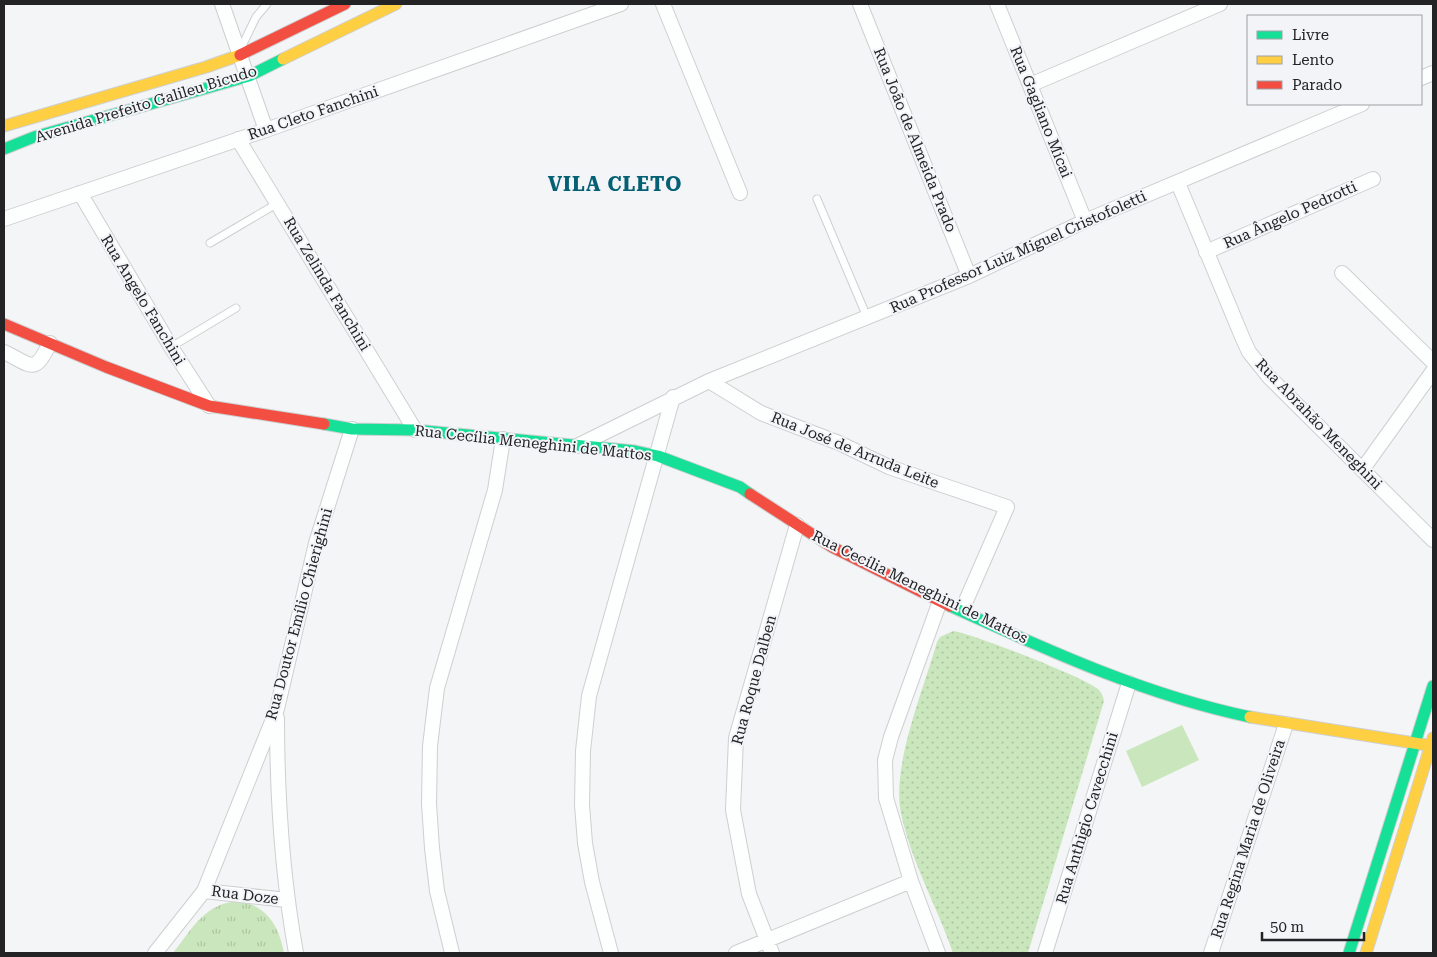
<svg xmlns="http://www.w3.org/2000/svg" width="1437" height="957" viewBox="0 0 1437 957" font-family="'Roboto Serif',serif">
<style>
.grass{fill:url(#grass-tufts)}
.park{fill:url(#park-dots)}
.pitch{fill:#cae6bc}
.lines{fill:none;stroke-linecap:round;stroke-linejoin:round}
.lane-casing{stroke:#cecfd0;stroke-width:9}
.street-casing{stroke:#cecfd0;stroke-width:16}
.fast-casing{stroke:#cecfd0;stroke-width:13}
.slow-casing{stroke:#cecfd0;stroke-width:13}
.jam-casing{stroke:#cecfd0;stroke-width:13}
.lane{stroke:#fdfefe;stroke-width:7}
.street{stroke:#fdfefe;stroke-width:14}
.fast{stroke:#16e098;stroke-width:11}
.slow{stroke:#ffcf43;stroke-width:11}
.jam{stroke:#f24e42;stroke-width:11}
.labels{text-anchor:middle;stroke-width:4;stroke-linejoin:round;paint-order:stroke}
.street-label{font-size:15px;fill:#232325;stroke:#f2f4f8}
.district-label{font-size:20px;font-weight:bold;letter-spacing:1px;fill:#046073;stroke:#f2f4f8}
</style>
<defs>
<pattern id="grass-tufts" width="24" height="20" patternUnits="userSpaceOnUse" patternTransform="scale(1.25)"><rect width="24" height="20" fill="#cae6bc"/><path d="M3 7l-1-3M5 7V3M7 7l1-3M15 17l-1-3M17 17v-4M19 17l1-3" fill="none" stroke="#adc5a1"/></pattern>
<pattern id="park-dots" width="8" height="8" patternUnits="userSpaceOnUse" patternTransform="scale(1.25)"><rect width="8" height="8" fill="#cae6bc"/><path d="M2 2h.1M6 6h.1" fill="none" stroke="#adc5a1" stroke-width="1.8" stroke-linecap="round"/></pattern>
</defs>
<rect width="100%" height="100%" fill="#f3f5f7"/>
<path class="grass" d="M241,901c27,7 38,25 43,52h-111c20,-25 32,-51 68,-52z"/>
<path class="park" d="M953,631c18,2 136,48 146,59 3,3 4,7 5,11l-76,252h-75c-16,-47 -42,-91 -52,-140 -10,-46 23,-125 36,-171l3,-5z"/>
<path class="pitch" d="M1182,725l17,35 -57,27 -16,-36z"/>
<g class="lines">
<defs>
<path id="lane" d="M242,46l14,-29 11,-13
M817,199l50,118
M210,243l68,-40
M171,347l65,-39"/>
<path id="street" d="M222,4l44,126
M663,4l77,189
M860,4l109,272
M997,4l88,217
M1421,78l12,-5
M1030,85l190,-81
M238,139l177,291
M1178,183l65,156 6,13 20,25 164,163
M80,193l91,154 38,59
M4,219l262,-89 355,-126
M1206,252l167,-73
M1342,273l91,89
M4,352c29,14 30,23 46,-9
M709,381l52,32 78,30 50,24 118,40 -45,103
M577,446l132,-65 260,-105 116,-55 277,-117
M1362,470l71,-99
M277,718c0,79 5,157 19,235
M204,891l83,9
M155,953l49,-62 73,-182 39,-166 36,-114
M452,953l-15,-62 -5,-43 -3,-44 1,-58 7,-58 58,-198 8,-51
M611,953l-19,-71 -7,-39 -3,-38 1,-54 6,-55 84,-299
M736,953l175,-72
M772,953l-23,-59 -16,-84 3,-72 61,-213
M938,953l-27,-72 -25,-83 -1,-38 6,-23 49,-136
M1045,953l84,-270
M1211,953l75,-229"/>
<path id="fast" d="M4,149l30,-12 215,-61 34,-17
M324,424l28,5 63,1 220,21 23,5 82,31 10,7
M950,606c97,44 195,89 300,111
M1349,953l84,-267"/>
<path id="slow" d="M283,59l113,-55
M4,126l202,-59 34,-12
M1250,717l183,29
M1366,953l67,-215"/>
<path id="jam" d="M240,55l105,-51
M4,324l102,43 103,39 115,18
M750,494l82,53 118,59"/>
</defs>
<use href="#lane" class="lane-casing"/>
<use href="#street" class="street-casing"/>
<use href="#fast" class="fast-casing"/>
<use href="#slow" class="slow-casing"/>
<use href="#jam" class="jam-casing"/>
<use href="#lane" class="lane"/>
<use href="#street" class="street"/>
<use href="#fast" class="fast"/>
<use href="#slow" class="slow"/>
<use href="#jam" class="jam"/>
</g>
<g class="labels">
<g class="street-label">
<text transform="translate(146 104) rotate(-17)" y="5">Avenida Prefeito Galileu Bicudo</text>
<text transform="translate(1041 112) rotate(68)" y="5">Rua Gagliano Micai</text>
<text transform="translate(313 113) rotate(-19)" y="5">Rua Cleto Fanchini</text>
<text transform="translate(915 140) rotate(68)" y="5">Rua João de Almeida Prado</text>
<text transform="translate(1290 215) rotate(-24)" y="5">Rua Ângelo Pedrotti</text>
<text transform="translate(1018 252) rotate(-24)" y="5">Rua Professor Luiz Miguel Cristofoletti</text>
<text transform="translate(327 284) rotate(59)" y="5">Rua Zelinda Fanchini</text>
<text transform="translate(143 300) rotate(59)" y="5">Rua Angelo Fanchini</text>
<text transform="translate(1319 424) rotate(46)" y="5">Rua Abrahão Meneghini</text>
<text transform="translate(533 443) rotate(6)" y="5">Rua Cecília Meneghini de Mattos</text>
<text transform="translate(855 450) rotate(22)" y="5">Rua José de Arruda Leite</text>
<text transform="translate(920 587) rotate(26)" y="5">Rua Cecília Meneghini de Mattos</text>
<text transform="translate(299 614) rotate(-75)" y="5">Rua Doutor Emílio Chierighini</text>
<text transform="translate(754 680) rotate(-75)" y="5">Rua Roque Dalben</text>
<text transform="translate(1087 818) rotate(-73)" y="5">Rua Anthigio Cavecchini</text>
<text transform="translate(1248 839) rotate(-72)" y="5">Rua Regina Maria de Oliveira</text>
<text transform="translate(245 895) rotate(7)" y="5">Rua Doze</text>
</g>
<g class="district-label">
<text x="615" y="191">VILA CLETO</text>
</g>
</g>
<rect width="1437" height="957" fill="none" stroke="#232325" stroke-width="10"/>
<rect x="1247" y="15" width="175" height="90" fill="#f2f4f8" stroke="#9fa0a4"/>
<rect x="1257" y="31" width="25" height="8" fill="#16e098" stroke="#9fa0a4"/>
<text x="1292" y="40" font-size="15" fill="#232325">Livre</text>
<rect x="1257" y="56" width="25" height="8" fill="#ffcf43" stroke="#9fa0a4"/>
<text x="1292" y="65" font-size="15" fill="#232325">Lento</text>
<rect x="1257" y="81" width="25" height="8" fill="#f24e42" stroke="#9fa0a4"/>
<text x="1292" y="90" font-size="15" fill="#232325">Parado</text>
<path d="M1262 932v8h102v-8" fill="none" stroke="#232325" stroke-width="2.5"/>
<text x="1270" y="932" font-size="15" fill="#232325" stroke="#f2f4f8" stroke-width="4" paint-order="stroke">50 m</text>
</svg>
